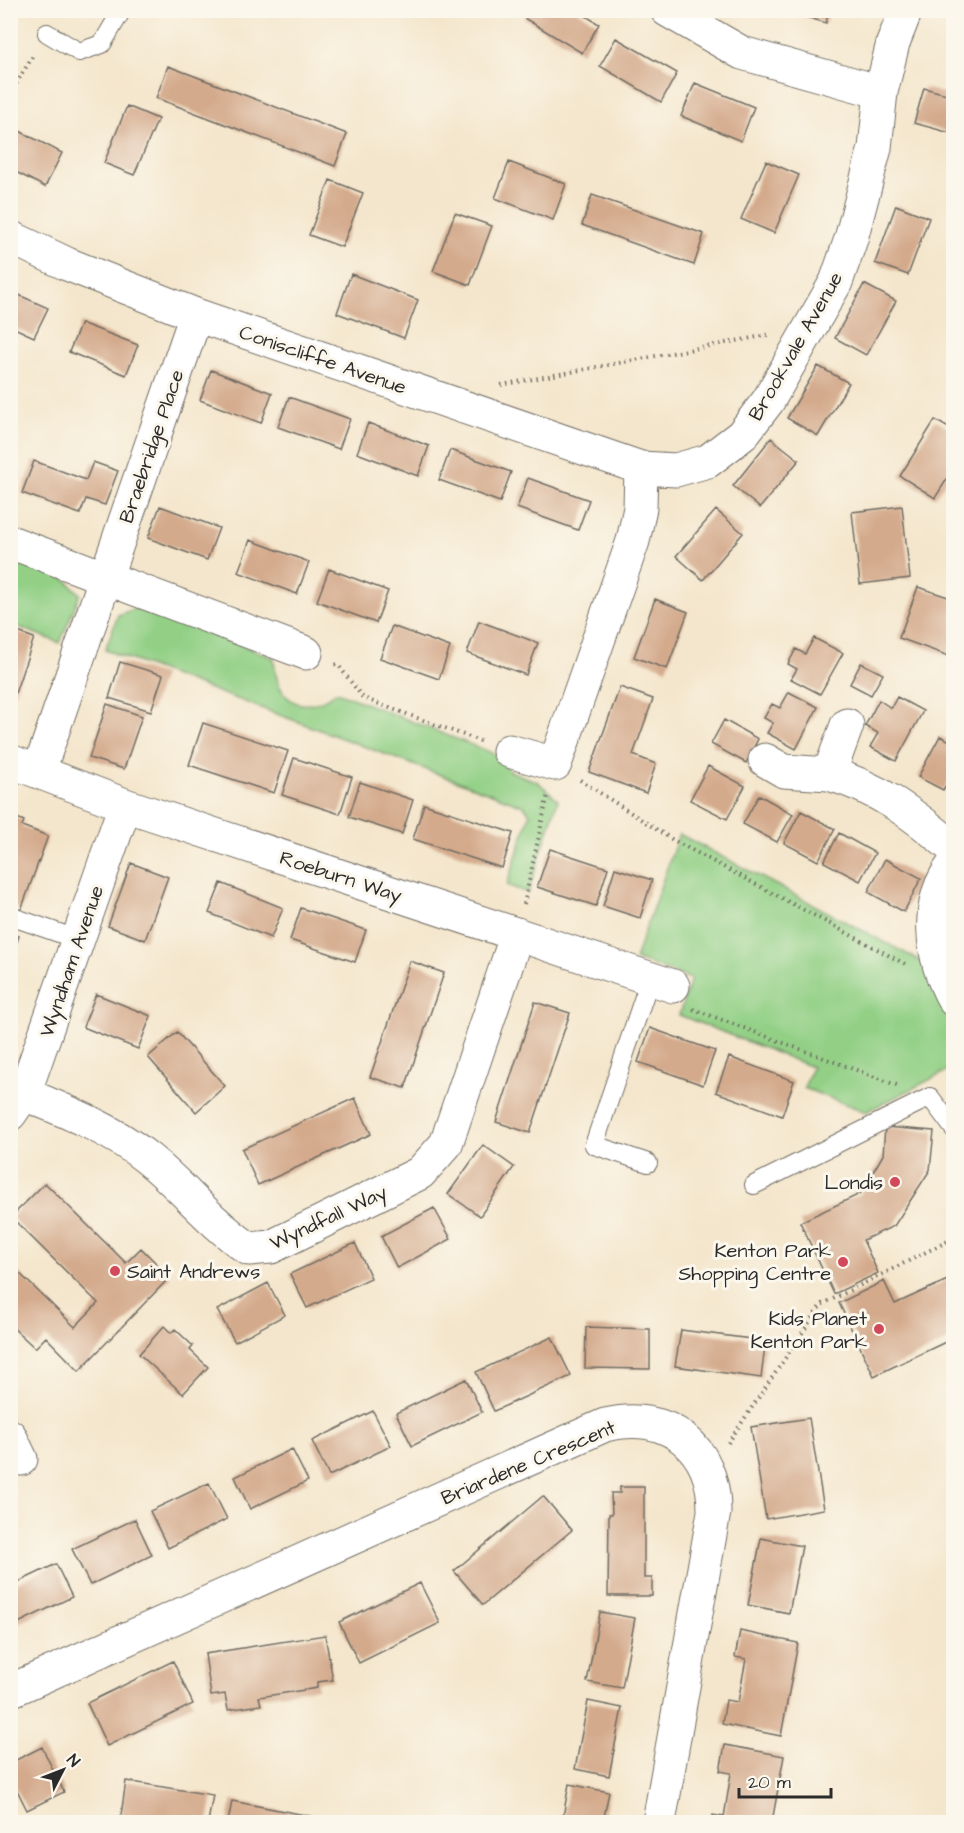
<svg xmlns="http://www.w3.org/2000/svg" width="964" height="1833" viewBox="0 0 964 1833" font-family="'Architects Daughter',sans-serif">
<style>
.green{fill:#93d086;stroke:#5f7e58;stroke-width:1.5}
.building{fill:#d4aa8c}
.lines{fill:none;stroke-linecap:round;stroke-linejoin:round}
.service-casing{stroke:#716c63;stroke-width:20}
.minor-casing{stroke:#716c63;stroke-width:35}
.path{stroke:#716c63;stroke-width:4;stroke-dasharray:1.5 4.5;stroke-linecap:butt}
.service{stroke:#fff;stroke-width:18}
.minor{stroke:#fff;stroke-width:33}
.poi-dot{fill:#d1495b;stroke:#fbf7ec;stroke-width:2}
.labels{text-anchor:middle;stroke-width:6;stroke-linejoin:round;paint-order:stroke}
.street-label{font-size:20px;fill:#2b2b2b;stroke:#fbf7ec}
.poi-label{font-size:20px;fill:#2b2b2b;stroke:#fbf7ec;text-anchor:end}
</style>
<rect width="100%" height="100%" fill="#fbf7ec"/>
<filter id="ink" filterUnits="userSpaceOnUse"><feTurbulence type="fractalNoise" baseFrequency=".0167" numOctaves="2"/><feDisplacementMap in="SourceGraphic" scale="12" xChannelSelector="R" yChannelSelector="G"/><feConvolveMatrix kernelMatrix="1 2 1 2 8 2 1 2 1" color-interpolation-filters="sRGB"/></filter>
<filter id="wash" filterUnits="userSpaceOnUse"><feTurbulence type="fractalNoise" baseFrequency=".008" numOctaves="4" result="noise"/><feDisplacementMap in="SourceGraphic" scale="24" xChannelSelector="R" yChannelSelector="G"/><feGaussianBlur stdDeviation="1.35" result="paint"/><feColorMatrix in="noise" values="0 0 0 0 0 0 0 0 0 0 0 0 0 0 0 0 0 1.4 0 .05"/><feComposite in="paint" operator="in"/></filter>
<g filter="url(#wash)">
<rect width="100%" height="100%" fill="#f4e6cc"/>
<path class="green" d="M10,557l54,21 16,16 -20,49 -49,-19z
M142,606l132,52c2,43 26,60 63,34l163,64 9,15 29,11 20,18 -30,93 -21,-8 23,-71 -6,-8 -419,-156 13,-35z
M679,834l251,132 23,57v45l-87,44 -62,-24 8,-21 -133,-52 12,-36 -56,-20z"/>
<g id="blocks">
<path class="building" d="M529,10h47l23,14 -17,29 -58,-35z
M784,10h45l-3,13z
M616,38l61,35 -16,29 -61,-36z
M168,66l179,68 -12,32 -179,-68z
M695,83l59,24 -13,34 -60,-25z
M924,88l30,8v38l-40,-11z
M127,106l31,13 -24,56 -30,-12z
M10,126l52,27 -17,34 -35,-18z
M766,161l33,14 -25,58 -33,-14z
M509,162l57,22 -13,36 -58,-22z
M330,180l33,13 -21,54 -33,-12z
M592,195l112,39 -10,31 -112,-40z
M896,205l33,13 -21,57 -33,-12z
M455,213l37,13 -22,59 -37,-14z
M351,274l67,26 -14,38 -67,-25z
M864,284l32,17 -30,54 -31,-17z
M10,291l38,17 -14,29 -24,-11z
M81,323l57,22 -12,30 -57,-23z
M818,366l31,17 -31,53 -31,-18z
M211,370l61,23 -11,30 -61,-23z
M289,397l61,22 -11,30 -61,-22z
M935,420l19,11v37l-19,30 -35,-22z
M368,423l61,23 -11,30 -61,-23z
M771,438l28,22 -39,48 -27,-22z
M450,450l61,22 -11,30 -61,-22z
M34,461l52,19 7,-18 25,9 -13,34 -19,-6 -6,15 -58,-21z
M528,478l61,22 -11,30 -61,-22z
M160,506l59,22 -12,32 -59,-22z
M902,506l8,72 -50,6 -8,-72z
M716,510l27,23 -40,47 -27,-24z
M250,540l59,22 -12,32 -59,-22z
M329,569l59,22 -12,32 -59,-22z
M918,587l36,12v59l-55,-20z
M655,599l33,13 -21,57 -33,-12z
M479,621l59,22 -12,32 -59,-22z
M392,626l58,21 -11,32 -59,-21z
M10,629l24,9 -23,67h-1z
M814,638l29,15 -23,41 -29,-15 6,-10 -9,-5 8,-15 9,5z
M120,662l43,13 -12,36 -42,-13z
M861,663l22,11 -12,21 -21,-11z
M620,687l33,12 -20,56 23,9 -10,29 -57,-21z
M789,692l29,15 -22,42 -29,-16 6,-10 -9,-5 8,-14 8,4z
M897,697l26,14 -27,50 -26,-14 8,-14 -13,-7 14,-26 12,8z
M107,704l35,12 -18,53 -35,-11z
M724,720l34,19 -12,24 -35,-19z
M203,723l85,28 -14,42 -85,-28z
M940,736l14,7v29l-11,18 -25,-13z
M294,758l58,19 -12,37 -58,-19z
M708,766l37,20 -18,33 -37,-19z
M360,782l53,18 -11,34 -53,-17z
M759,795l34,19 -16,28 -34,-18z
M424,804l89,29 -11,35 -89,-29z
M801,811l34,18 -17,32 -34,-18z
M10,815l14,6 -2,5 26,10 -27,74 -11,-4z
M839,833l36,20 -15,28 -36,-19z
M550,849l58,19 -12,38 -59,-19z
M885,859l36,19 -17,34 -36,-20z
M131,863l37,14 -23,63 -37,-14z
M615,868l37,12 -12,38 -37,-12z
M221,883l62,25 -12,30 -62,-25z
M301,908l65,22 -11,32 -65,-22z
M10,934l9,2 -8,24h-1z
M410,961l34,12 -39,115 -35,-11z
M96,994l55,22 -13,33 -55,-22z
M535,1002l35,11 -40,120 -34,-11z
M650,1028l65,23 -12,34 -65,-23z
M177,1032l48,54 -29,26 -48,-55z
M729,1057l65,24 -12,35 -66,-24z
M355,1098l16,36 -113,51 -16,-36z
M885,1127l49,4 -4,39 -36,56 -31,14 15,33 -44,21 -34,-72 60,-28 23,-39z
M483,1145l31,22 -34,49 -32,-22z
M45,1183l81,80 15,-15 29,29 -91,94 -33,-34 -11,11 -25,-23v-61l65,63 23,-24 -87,-86z
M434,1208l17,31 -54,29 -16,-32z
M355,1243l16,35 -64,30 -17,-34z
M954,1277v61l-80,38 -35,-73 45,-22 11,23z
M268,1283l17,32 -50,27 -18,-32z
M164,1326l7,7 4,-4 18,17 -3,4 18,17 -25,27 -44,-40z
M586,1327l64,2v40l-65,-1z
M681,1330l70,9 -1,5 15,2 -4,32 -86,-12z
M552,1337l19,39 -77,35 -18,-39z
M466,1379l16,33 -70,34 -16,-33z
M373,1411l18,35 -62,30 -17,-35z
M809,1418l15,91 -58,10 -15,-92z
M292,1449l16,32 -58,28 -15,-32z
M209,1483l18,36 -59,29 -18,-37z
M620,1487h24v91h8v18h-44l1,-82h3l-1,-21h9z
M543,1496l29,34 -89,75 -29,-34z
M135,1519l17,36 -62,30 -18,-36z
M761,1538l41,8 -13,67 -41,-8z
M56,1564l16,33 -62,30v-41z
M420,1583l20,40 -81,40 -20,-41z
M600,1612l35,6 -13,70 -35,-6z
M740,1631l58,12 -17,93 -59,-12 4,-24 12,2 8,-43 -11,-2z
M325,1635l8,45 -16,2v6l-58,9 2,8 -33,5 -3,-16 -14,2 -6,-42z
M173,1661l20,43 -86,42 -20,-43z
M588,1701l34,7 -13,68 -34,-7z
M725,1745l59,11 -12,66h-61l2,-7 11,2 7,-44 -11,-2z
M42,1747l22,45 -37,18 -17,-34v-13z
M126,1781l87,14 -5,27h-88z
M569,1784l40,8 -6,30h-41z
M232,1801l89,17 -1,4h-92z"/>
</g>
</g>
<g filter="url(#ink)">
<use href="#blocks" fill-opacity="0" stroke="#716c63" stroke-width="1.5"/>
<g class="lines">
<defs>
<path id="service" d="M47,33l32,19 23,-8 20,-34
M10,916l69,24
M648,1163l-54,-18 56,-166
M754,1185l176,-88 24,32"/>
<path id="minor" d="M667,10l75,43 139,39
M10,237l57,27 129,51 445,153
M10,542l296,111
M509,751l46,13 78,-223 7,-33 1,-40 35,2 32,-9 34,-26 26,-34 68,-119 15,-43 24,-91 6,-56 12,-49 13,-33
M765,760l19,11 45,3 18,-49
M10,761l115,44 548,181
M39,771l157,-456
M829,774c48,13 88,42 125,75
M954,864c-31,40 -23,95 0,136
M24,1094c42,17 87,35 122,63 37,29 62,64 103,92l22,-2 149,-74 26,-29 71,-210
M10,1114l14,-20 101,-289
M10,1436l11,23
M10,1691l595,-266c63,-15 110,22 109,87l-55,310"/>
</defs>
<use href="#service" class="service-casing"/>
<use href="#minor" class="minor-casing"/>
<path class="path" d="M10,94l24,-40
M501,385l267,-50
M335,664l4,2 24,32 117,43
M580,780l93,60 232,124
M524,904l24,-110
M693,1009l206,77
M728,1443l93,-138 133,-67"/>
<use href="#service" class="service"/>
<use href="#minor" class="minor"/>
</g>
</g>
<g class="poi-dot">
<circle cx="895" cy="1182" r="6"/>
<circle cx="843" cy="1262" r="6"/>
<circle cx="115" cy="1271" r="6"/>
<circle cx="879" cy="1329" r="6"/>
</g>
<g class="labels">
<g class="street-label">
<text transform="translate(795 346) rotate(-60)" y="7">Brookvale Avenue</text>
<text transform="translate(323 359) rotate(19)" y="7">Coniscliffe Avenue</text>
<text transform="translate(151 446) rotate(-71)" y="7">Braebridge Place</text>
<text transform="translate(341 876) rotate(18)" y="7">Roeburn Way</text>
<text transform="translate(71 961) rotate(-71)" y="7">Wyndham Avenue</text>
<text transform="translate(328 1217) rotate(-25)" y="7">Wyndfall Way</text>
<text transform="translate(528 1462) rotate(-23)" y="7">Briardene Crescent</text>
</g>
<g class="poi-label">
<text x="883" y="1189">Londis</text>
<text x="831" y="1257">Kenton Park<tspan x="831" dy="23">Shopping Centre</tspan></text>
<text x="127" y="1278" text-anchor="start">Saint Andrews</text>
<text x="867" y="1325">Kids Planet<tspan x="867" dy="23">Kenton Park</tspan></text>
</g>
</g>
<rect width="964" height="1833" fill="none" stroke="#fbf7ec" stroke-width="36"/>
<g transform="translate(63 1770) rotate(48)" stroke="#fbf7ec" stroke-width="4.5" paint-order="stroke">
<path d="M0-4.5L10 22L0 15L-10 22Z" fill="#2b2b2b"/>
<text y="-9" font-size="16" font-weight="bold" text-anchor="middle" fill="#2b2b2b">N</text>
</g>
<path d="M739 1788v9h92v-9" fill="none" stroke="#2b2b2b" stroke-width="3"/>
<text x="748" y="1788" font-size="18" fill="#2b2b2b" stroke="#fbf7ec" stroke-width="4.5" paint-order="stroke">20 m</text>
</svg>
